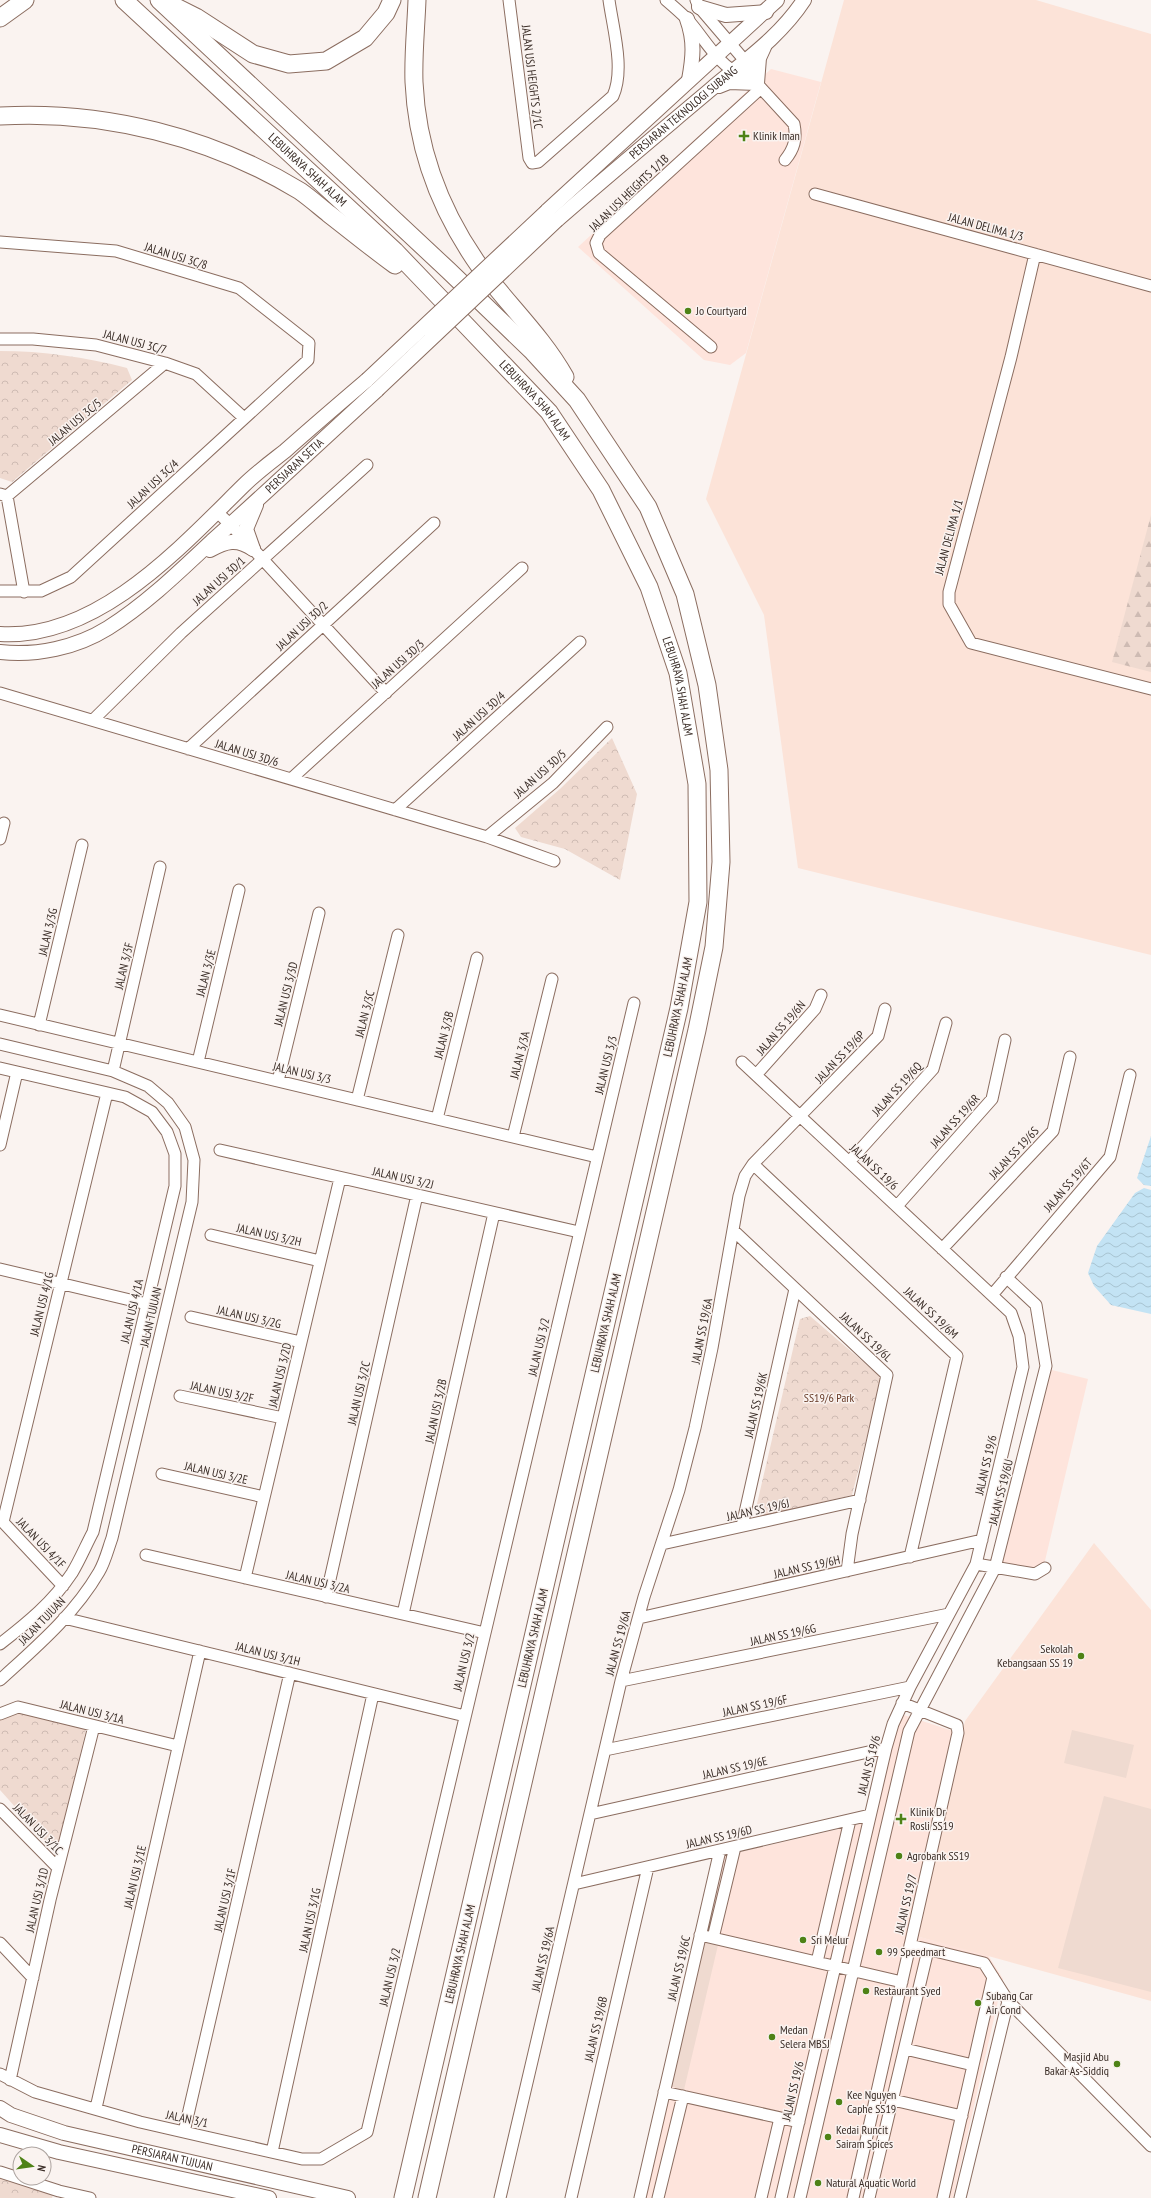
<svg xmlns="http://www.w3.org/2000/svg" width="1151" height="2198" viewBox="0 0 1151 2198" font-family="'PT Sans Narrow',sans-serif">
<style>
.commercial{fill:#fee4dc}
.built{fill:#fce3d8}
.grass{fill:#efdad0}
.forest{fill:url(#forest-firs)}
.park{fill:url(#park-crowns)}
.water{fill:url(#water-waves)}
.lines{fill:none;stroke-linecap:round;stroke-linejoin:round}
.minor-casing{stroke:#8b6d60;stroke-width:13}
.major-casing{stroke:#8b6d60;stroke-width:16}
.highway-casing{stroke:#8b6d60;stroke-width:19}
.minor{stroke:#fff;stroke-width:11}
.major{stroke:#fff;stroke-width:14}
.highway{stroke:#fff;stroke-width:17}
.major-bridge-casing{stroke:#8b6d60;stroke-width:16;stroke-linecap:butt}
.major-bridge{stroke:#fff;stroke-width:14}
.poi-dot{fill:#4e8216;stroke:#faf3f0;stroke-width:1.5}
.labels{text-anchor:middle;stroke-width:3;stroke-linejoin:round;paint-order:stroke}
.street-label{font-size:12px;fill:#3a2d27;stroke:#faf3f0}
.poi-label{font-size:12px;fill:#3a2d27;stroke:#faf3f0;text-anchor:start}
.park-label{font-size:12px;fill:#683b27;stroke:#faf3f0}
</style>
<defs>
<pattern id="forest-firs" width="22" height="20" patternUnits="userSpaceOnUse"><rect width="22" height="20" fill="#efdad0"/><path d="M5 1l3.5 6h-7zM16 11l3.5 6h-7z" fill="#cebbb3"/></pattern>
<pattern id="park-crowns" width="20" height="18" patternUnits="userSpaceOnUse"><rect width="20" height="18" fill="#efdad0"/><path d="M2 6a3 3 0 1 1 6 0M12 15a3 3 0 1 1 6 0" fill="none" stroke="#cebbb3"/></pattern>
<pattern id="water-waves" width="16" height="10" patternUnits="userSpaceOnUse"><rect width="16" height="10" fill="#c3e3f4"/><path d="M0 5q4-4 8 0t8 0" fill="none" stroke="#a8c3d1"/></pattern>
</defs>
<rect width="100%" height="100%" fill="#faf3f0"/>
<path class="commercial" d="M771,69l50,13 -75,271 -16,12 -26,-5 -126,-113z
M1048,1369l40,10 -44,186 -11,6 -33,-6z
M904,1715l58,19 -46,202 72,19 15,24 -50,219h-310l76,-341 154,-36 22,-90z"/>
<path class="built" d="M844,0h192l115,34v921l-353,-87 -34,-253 -58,-116z
M1094,1543l57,67v391l-235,-65 49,-215z"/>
<path class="grass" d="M1072,1730l62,15 -8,33 -62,-15z
M1104,1796l47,13v183l-93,-24z
M704,1942l14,3 -34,145 -14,-4z"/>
<path class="forest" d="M1151,515v157l-39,-10z"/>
<path class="park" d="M0,351c43,0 85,6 127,17l5,12 -120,102 -12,-4z
M612,738l25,56 -17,86 -55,-31 -44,-12 -6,-9 46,-40z
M810,1316l72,62 -30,117 -91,21 -5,-8 44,-189z
M19,1711l67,18 -26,112 -11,4 -49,-55v-70z
M0,2177l53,18 -1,3h-52z"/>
<path class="water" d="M1151,1136v50l-7,-1 -7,-7z
M1144,1188l7,2v124l-40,-9 -17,-19 -6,-13 9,-27 38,-53z"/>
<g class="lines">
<defs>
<path id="minor" d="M509,0l20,158 3,5 6,-1 75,-66c12,-27 0,-67 -4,-96
M666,0c7,6 14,12 21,19 14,14 33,50 53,54
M696,0l3,7 47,55 3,13 45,49c3,15 0,25 -9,36
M815,194l336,92
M0,242l116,9 123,37 70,55 -1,17 -237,217 -30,14h-41
M1035,254l-24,103 -62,235v12l22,39 180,46
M0,339h33l63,6 69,18 31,11 48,44
M711,347l-112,-94 -3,-10 4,-8 161,-147
M0,494l7,2 158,-133
M7,496l17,96
M218,513l13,12 155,168
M0,693l487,144 67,24
M93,720l88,-87 186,-168
M188,749l246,-226
M291,779l231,-211
M395,810l185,-168
M487,837l66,-54 54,-56
M0,839l4,-16
M0,1015l597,142
M39,1025l43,-180
M0,1044l113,27 35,15 20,17 17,24 9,33 -2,42 -80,336c-4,11 -7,24 -13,34 -25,43 -63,75 -99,108
M198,1062l41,-172
M742,1062l269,251 8,23 4,31 -47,197 -66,123 -17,37 -7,24 -105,450
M0,1068l125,29 27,15 15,20 8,22v32l-82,346c-7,13 -13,28 -21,41 -19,29 -45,50 -72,71
M113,1071l47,-204
M756,1075l59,-66 6,-14
M278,1081l41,-168
M357,1100l41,-165
M437,1119l40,-161
M513,1137l39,-158
M0,1145l17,-73
M220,1150l359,82
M849,1162l84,-93 13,-46
M753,1164l204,192 -47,201
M897,1206l95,-107 13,-59
M734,1231l153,144 -35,159 -5,37
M211,1235l109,26
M942,1249l111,-118 17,-74
M0,1269l147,35
M992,1295l118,-138 20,-82
M191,1317l110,25
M180,1396l103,22
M162,1474l102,23
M0,1519l63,67
M3,1522l104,-429
M742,1526l53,-237
M662,1544l198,-44
M146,1555l339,78
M976,1564l59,10 10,-6
M245,1578l95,-400
M326,1597l91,-402
M403,1614l91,-401
M64,1618l401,98
M639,1618l343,-78
M621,1681l328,-67
M0,1714l18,-7 160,39
M605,1750l305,-63
M0,1809l58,59
M590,1814l296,-66
M574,1884l296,-69
M700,1935l202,47
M713,1938l22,-91
M0,1943l33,35
M910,1945l74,18 24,38 143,145
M817,1962l33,-142
M905,2049l68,16
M0,2074l35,18 105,30 162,37h19l46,-27 267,-1129
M10,2080l40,-180 44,-174
M664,2092l135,30
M893,2100l69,16
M96,2108l104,-457
M184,2132l106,-459
M272,2152l101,-458
M0,2172l59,19 31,7
M500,2198l121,-517 23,-84 35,-107 16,-62 17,-80 27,-152 6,-20 8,-12 125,-128 7,-27
M571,2198l77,-331
M640,2198l80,-348
M658,2198l25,-102
M761,2198l19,-80
M800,2198l109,-467 86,-163 51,-202 -10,-61 -30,-28
M853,2198l105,-465 -1,-8 -55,-22
M869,2198l59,-248
M943,2198l50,-221
M960,2198l48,-197"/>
<g id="major">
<path d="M699,7l27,8 40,-3"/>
<path d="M687,19c8,22 6,39 2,61"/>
<path d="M719,86l10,-4 28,1 2,-25 5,-11"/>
<path d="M547,211l230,-211"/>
<path id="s1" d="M557,220c50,-44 102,-87 153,-130 33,-28 70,-53 94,-90"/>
<path d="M253,549l-7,-20 10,-24"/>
<path d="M210,550c16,-9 27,-12 43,-1"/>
<path d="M0,634c97,6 180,-86 243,-148 13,-13 28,-24 42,-35 27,-24 55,-48 82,-71"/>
<path id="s2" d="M0,652c36,4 76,-4 108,-24 38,-24 71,-56 104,-87 56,-50 110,-101 165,-151"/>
<path id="s3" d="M0,2108l11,7 53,18 284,65"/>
<path d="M0,2135l59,17 210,46"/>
</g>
<g id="highway">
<path id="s4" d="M124,0l271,251 46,48 108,113 52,78 48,97 29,86 19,111 1,118 -19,106 -276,1190"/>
<path d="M159,0l289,270 85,82 44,48 71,107 37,87 22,91 12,85 2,92 -7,85 -17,83 -270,1168"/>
<path d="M417,0c-1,27 -4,55 -3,82 3,68 27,130 66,185 28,38 62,69 85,110"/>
<path d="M172,5l24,12 57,37 36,10 37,-3 39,-23 21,-25 6,-13"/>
<path d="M0,18l25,-18"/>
<path d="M0,116c104,-6 211,21 300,75 10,7 19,15 29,23 22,17 44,35 66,51"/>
</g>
</defs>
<use href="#minor" class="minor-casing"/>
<use href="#major" class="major-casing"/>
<use href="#highway" class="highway-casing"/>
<use href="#minor" class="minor"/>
<use href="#major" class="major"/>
<use href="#highway" class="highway"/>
<defs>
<path id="major-bridge" d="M367,380l180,-169
M377,390l180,-170"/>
</defs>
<use href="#major-bridge" class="major-bridge-casing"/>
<use href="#major-bridge" class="major-bridge"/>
</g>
<g class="poi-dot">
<path d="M742 130h4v4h4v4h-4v4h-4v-4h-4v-4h4z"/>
<circle cx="688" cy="311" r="4"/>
<circle cx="1081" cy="1656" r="4"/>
<path d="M899 1813h4v4h4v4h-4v4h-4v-4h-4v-4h4z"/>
<circle cx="899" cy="1856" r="4"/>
<circle cx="803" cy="1940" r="4"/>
<circle cx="879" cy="1952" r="4"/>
<circle cx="866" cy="1991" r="4"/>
<circle cx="978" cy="2003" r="4"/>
<circle cx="772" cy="2037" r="4"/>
<circle cx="1117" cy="2064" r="4"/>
<circle cx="839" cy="2102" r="4"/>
<circle cx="828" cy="2137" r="4"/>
<circle cx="818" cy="2183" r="4"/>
</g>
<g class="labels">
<g class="street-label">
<text transform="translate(532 77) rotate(83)" y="4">JALAN USJ HEIGHTS 2/1C</text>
<text dy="4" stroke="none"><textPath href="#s1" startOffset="166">PERSIARAN TEKNOLOGI SUBANG</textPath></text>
<text dy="4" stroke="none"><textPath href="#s4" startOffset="250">LEBUHRAYA SHAH ALAM</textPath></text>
<text transform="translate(629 193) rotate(-44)" y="4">JALAN USJ HEIGHTS 1/1B</text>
<text transform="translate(986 227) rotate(15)" y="4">JALAN DELIMA 1/3</text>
<text transform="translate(176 256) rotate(17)" y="4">JALAN USJ 3C/8</text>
<text transform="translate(135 342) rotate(15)" y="4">JALAN USJ 3C/7</text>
<text dy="4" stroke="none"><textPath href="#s4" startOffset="574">LEBUHRAYA SHAH ALAM</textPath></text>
<text transform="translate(75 422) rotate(-40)" y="4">JALAN USJ 3C/5</text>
<text dy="4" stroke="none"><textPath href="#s2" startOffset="360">PERSIARAN SETIA</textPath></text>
<text transform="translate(153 484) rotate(-43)" y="4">JALAN USJ 3C/4</text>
<text transform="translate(949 537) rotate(-75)" y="4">JALAN DELIMA 1/1</text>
<text transform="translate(219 581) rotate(-42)" y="4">JALAN USJ 3D/1</text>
<text transform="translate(302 626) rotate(-43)" y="4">JALAN USJ 3D/2</text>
<text transform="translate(398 664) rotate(-42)" y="4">JALAN USJ 3D/3</text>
<text dy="4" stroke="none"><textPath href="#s4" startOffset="898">LEBUHRAYA SHAH ALAM</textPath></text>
<text transform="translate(479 716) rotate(-42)" y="4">JALAN USJ 3D/4</text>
<text transform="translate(247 753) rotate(17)" y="4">JALAN USJ 3D/6</text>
<text transform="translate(540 774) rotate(-42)" y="4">JALAN USJ 3D/5</text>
<text transform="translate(48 932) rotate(-77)" y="4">JALAN 3/3G</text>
<text transform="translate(124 966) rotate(-77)" y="4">JALAN 3/3F</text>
<text transform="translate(206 973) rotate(-76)" y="4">JALAN 3/3E</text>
<text transform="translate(286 994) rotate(-76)" y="4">JALAN USJ 3/3D</text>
<text transform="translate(678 1007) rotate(-78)" y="4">LEBUHRAYA SHAH ALAM</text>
<text transform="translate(365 1014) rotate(-76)" y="4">JALAN 3/3C</text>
<text transform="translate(781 1028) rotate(-49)" y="4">JALAN SS 19/6N</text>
<text transform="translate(444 1035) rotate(-76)" y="4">JALAN 3/3B</text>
<text transform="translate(520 1055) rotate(-76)" y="4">JALAN 3/3A</text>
<text transform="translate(840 1057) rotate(-47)" y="4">JALAN SS 19/6P</text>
<text transform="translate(606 1065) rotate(-76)" y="4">JALAN USJ 3/3</text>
<text transform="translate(302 1073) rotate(13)" y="4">JALAN USJ 3/3</text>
<text transform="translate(897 1089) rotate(-48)" y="4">JALAN SS 19/6Q</text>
<text transform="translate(955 1121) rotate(-48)" y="4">JALAN SS 19/6R</text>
<text transform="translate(1014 1153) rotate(-47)" y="4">JALAN SS 19/6S</text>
<text transform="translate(874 1167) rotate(43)" y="4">JALAN SS 19/6</text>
<text transform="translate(403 1178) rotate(13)" y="4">JALAN USJ 3/2J</text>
<text transform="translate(1068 1185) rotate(-49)" y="4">JALAN SS 19/6T</text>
<text transform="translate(269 1235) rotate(13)" y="4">JALAN USJ 3/2H</text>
<text transform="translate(42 1304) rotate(-76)" y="4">JALAN USJ 4/1G</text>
<text transform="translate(132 1311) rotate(-77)" y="4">JALAN USJ 4/1A</text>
<text transform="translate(931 1313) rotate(43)" y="4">JALAN SS 19/6M</text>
<text transform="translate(151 1317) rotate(-77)" y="4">JALAN TUJUAN</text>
<text transform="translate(249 1317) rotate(13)" y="4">JALAN USJ 3/2G</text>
<text transform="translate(606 1323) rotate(-77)" y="4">LEBUHRAYA SHAH ALAM</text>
<text transform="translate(702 1331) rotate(-79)" y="4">JALAN SS 19/6A</text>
<text transform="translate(866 1337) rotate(43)" y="4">JALAN SS 19/6L</text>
<text transform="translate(539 1347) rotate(-77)" y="4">JALAN USJ 3/2</text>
<text transform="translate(280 1375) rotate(-77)" y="4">JALAN USJ 3/2D</text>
<text transform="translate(222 1392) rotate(12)" y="4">JALAN USJ 3/2F</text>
<text transform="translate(359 1393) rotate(-77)" y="4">JALAN USJ 3/2C</text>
<text transform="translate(756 1405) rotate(-77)" y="4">JALAN SS 19/6K</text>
<text transform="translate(436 1411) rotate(-78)" y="4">JALAN USJ 3/2B</text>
<text transform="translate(986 1465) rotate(-77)" y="4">JALAN SS 19/6</text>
<text transform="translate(216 1473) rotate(13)" y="4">JALAN USJ 3/2E</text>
<text transform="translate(1001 1492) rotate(-76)" y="4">JALAN SS 19/6U</text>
<text transform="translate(758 1510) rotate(-13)" y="4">JALAN SS 19/6J</text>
<text transform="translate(41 1543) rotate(46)" y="4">JALAN USJ 4/1F</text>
<text transform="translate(807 1567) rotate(-13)" y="4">JALAN SS 19/6H</text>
<text transform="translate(318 1582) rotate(13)" y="4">JALAN USJ 3/2A</text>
<text transform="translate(42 1621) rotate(-46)" y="4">JALAN TUJUAN</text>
<text transform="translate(783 1635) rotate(-12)" y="4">JALAN SS 19/6G</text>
<text transform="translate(533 1638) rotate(-77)" y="4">LEBUHRAYA SHAH ALAM</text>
<text transform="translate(618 1643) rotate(-75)" y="4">JALAN SS 19/6A</text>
<text transform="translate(268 1654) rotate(14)" y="4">JALAN USJ 3/1H</text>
<text transform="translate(464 1662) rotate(-77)" y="4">JALAN USJ 3/2</text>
<text transform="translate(755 1706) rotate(-12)" y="4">JALAN SS 19/6F</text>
<text transform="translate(92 1712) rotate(14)" y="4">JALAN USJ 3/1A</text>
<text transform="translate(869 1765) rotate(-76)" y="4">JALAN SS 19/6</text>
<text transform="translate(735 1768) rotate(-13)" y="4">JALAN SS 19/6E</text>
<text transform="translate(38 1829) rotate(46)" y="4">JALAN USJ 3/1C</text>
<text transform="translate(719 1837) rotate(-13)" y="4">JALAN SS 19/6D</text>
<text transform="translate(135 1877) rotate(-77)" y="4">JALAN USJ 3/1E</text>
<text transform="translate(37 1900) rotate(-77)" y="4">JALAN USJ 3/1D</text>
<text transform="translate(225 1900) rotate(-77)" y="4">JALAN USJ 3/1F</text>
<text transform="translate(906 1904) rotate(-77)" y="4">JALAN SS 19/7</text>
<text transform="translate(310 1920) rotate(-78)" y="4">JALAN USJ 3/1G</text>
<text transform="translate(460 1954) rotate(-77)" y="4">LEBUHRAYA SHAH ALAM</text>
<text transform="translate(543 1959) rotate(-77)" y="4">JALAN SS 19/6A</text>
<text transform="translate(679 1968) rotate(-77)" y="4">JALAN SS 19/6C</text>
<text transform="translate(390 1977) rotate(-77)" y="4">JALAN USJ 3/2</text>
<text transform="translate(596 2029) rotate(-77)" y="4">JALAN SS 19/6B</text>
<text transform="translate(793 2091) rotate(-77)" y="4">JALAN SS 19/6</text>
<text transform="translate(187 2119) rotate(12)" y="4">JALAN 3/1</text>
<text dy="4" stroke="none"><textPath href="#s3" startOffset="180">PERSIARAN TUJUAN</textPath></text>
</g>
<g class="poi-label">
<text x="753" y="140">Klinik Iman</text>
<text x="696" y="315">Jo Courtyard</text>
<text x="1073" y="1653" text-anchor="end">Sekolah<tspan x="1073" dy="14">Kebangsaan SS 19</tspan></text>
<text x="910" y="1816">Klinik Dr<tspan x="910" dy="14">Rosli SS19</tspan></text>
<text x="907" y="1860">Agrobank SS19</text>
<text x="811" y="1944">Sri Melur</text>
<text x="887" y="1956">99 Speedmart</text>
<text x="874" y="1995">Restaurant Syed</text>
<text x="986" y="2000">Subang Car<tspan x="986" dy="14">Air Cond</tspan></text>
<text x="780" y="2034">Medan<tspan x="780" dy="14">Selera MBSJ</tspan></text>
<text x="1109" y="2061" text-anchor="end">Masjid Abu<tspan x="1109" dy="14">Bakar As-Siddiq</tspan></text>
<text x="847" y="2099">Kee Nguyen<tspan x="847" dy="14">Caphe SS19</tspan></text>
<text x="836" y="2134">Kedai Runcit<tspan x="836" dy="14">Sairam Spices</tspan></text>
<text x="826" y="2187">Natural Aquatic World</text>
</g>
<g class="park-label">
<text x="829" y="1402">SS19/6 Park</text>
</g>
</g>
<g transform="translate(32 2166) rotate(103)"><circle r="19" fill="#faf3f0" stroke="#ada4a0"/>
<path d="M0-3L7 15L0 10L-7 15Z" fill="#4e8216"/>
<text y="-6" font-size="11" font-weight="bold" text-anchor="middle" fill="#3a2d27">N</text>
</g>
</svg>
